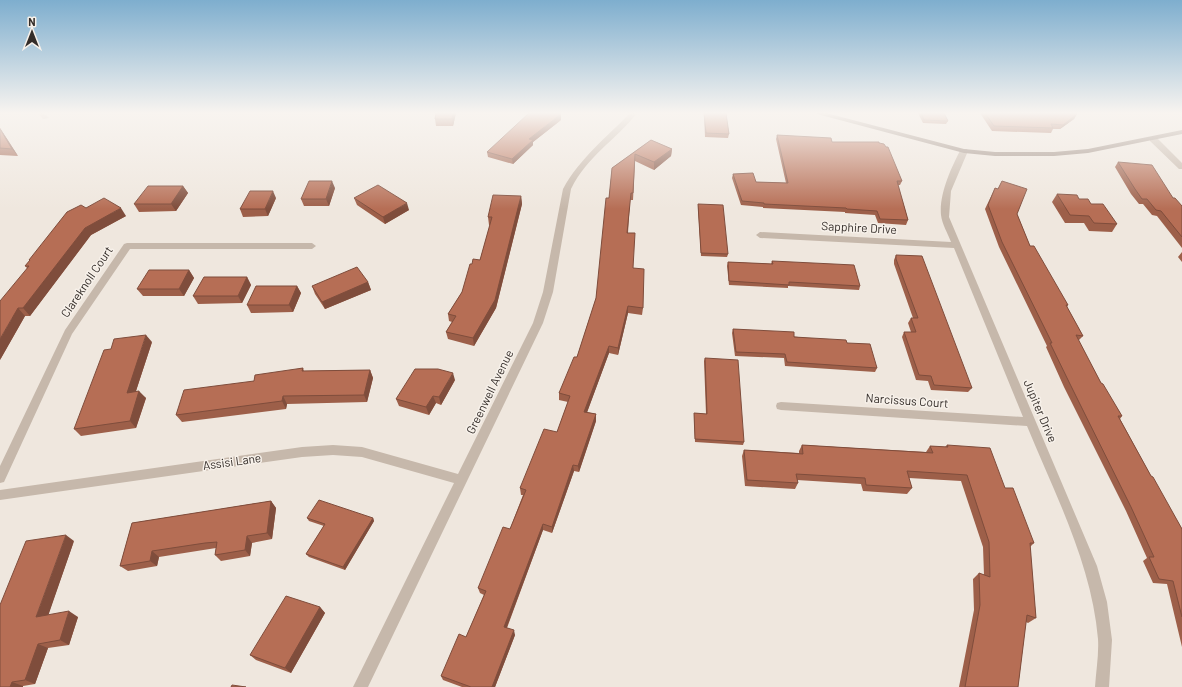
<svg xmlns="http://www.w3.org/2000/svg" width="1182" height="687" viewBox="0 0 1182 687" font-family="Barlow,sans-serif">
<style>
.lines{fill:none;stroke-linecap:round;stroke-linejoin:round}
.street{fill:#c6b8ab;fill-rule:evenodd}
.secondary{fill:#99887d;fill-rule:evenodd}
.wall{fill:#9d5f49}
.shaded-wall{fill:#7f4d3c}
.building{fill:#b66e55;stroke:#7f4d3c}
.labels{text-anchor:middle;stroke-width:3;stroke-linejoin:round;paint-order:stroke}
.street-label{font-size:12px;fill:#342d29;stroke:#f7f1ea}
</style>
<rect width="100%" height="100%" fill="#efe7de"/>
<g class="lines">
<path class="street" d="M38,113h6l5,5 -6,1z
M630,113h7c-22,28 -49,42 -66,76l-18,103 -10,31 -175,364h-15l101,-204 -92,-26 -29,-2 -31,2 -302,43v-10l302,-43 31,-2 29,2 96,27 75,-151 10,-31 20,-103c17,-31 43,-51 67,-76z
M1150,137h6l26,26v6h-3l-29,-28z
M961,149h6l1,2 -17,40 -2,26 148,349 10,36 5,38 -3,47h-14c1,-16 4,-33 3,-48 -6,-74 -43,-145 -71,-213l-246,-16 -4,-1 -1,-3 1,-3 4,-1 242,15 -69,-169 -194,-10 -4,-3 4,-3 191,10c-3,-8 -9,-18 -10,-27 -2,-21 10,-47 20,-66z
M127,243h185l4,3 -4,3h-182l-58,85 -68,148 -4,1v-17l65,-136 59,-86z"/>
<path class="secondary" d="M816,113h10l138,36 31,3h59l34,-3 94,-19v4l-94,19 -34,3h-59l-31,-3 -147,-39z"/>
</g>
<path class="wall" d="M436,113h20l-3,13h-17l-1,-7z
M704,113h22l3,21 -1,4 -23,-1z
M918,113h26l4,8 -2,3 -23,-1z
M980,113h96l1,1 -3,5 -14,10h-7l-2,4 -59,-2z
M561,120l-28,22v3l-20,19 -25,-7 -1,-5z
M0,128l18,28 -18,-1z
M777,135l55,7 70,39 -2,4h-2l10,35 -2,5 -28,-2 -3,-8 -30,-2v-1l-82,-4v-1l-22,-2 -9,-27 1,-4 23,8 30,1 -10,-44z
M651,140l21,9 -1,7 -17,14 -19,-9 -2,39h-3l-2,33 5,35 10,40 -1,7 -14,-2 -10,42 -9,-2 -22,59 9,2v7l-17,51 -5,-1 -22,62 -9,-3 -36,98 8,7 -20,52h-33l-19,-7 -2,-4 25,-39 18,-42 -4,-2 -2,-5 32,-59 13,-34h-2l-1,-7 37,-56 11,-30 -9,-2v-7l18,-36 19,-59 13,-100 3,-30z
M1118,162l55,36 9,8v42l-25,-32 -5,-1 -9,-11h-4l-8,-10 -16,-27z
M1002,181l15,33 13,32 38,59 -1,2 16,29 -4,4h-1l23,43 21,33 -2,3 31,57 31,53v118l-15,-63 -14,-1 -10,-22 4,-3 -21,-47 -62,-124 -18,-40 1,-1 -48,-99 -14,-38 10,-21 3,1z
M183,186l5,7 -12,18 -37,1 -5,-8z
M335,188l-6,18h-25l-3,-7z
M1057,194l22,5 12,5 26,20 -5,8 -23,-1 -5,-8h-19l-13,-21z
M521,196l1,8 -26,104 -22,38 -26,-7 -2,-7 6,-10 -3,-1 -1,-7 14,-22 10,-28 8,-4 10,-35h-1l-1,-8z
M276,198l-8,18 -25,1 -3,-8z
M354,198l55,12 -24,14 -28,-19z
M698,204l30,50 -1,3 -26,-1 -3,-48z
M86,208l40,8 -35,19 -61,81h-5l-25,44 27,-92 -2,-2 5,-5 -1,-1z
M1182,252v10l-4,-5z
M896,255l76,133 -4,4 -37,-2 -3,-9 -12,-1 -14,-43 2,-5h7l-3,-9 3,-5h2l-19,-54v-4z
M772,261l88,25 -1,4 -71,-4v2l-59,-3 -2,-19 1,-4 43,2z
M189,270l5,8 -10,18h-41l-6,-7z
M247,277l4,8 -9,18 -44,1 -5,-8z
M368,282l3,8 -46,19 -10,-15 -3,-8z
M297,286l4,7 -8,19 -42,1 -4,-8z
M733,329l114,14 30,25 -2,4 -90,-6 -1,-8 -49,-2 -3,-23z
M152,342l-16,49 10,7 -10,30 -55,8 -7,-7z
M705,358l39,84 -1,3 -48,-3 -1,-26v-3l12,1 -2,-53z
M303,368l1,3 66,-1 3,8 -6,24 -80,2 -1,5 -104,13 -6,-7 78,-34z
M455,380l-14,25 -5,-2 -7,12 -30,-9 -3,-7z
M802,445l124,7 4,-6 15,1 2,-2 58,43 29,55 -4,4 6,71 -8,5 -2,-1 -8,65h-59l15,-77 -1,-31 6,-6 5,2 -1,-28 -22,-66 -52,-3 3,10 -5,6 -44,-3 -2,-7 -64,-4 1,3 -3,6 -50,-3 -3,-30 2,-6 55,3v-2z
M271,501l5,7 -4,31 -20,4 -2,13 -29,5 -6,-6 1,-7 -57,9 -2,9 -29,5 -8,-5 12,-43z
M307,518h66l1,3 -29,49 -36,-13 -3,-3 18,-28 -15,-5z
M74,541l-26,74 30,2 -9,28 -21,3 -13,36 -12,2v1h-23z
M320,607l5,6 -34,60 -35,-13 -6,-5z"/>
<path class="shaded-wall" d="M453,113h3l-3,13 -1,-7z
M561,114v6l-28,22v3l-20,19 -1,-5 17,-20z
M1077,114l-3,5 -14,10 3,-4z
M0,128l18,28 -6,-7 -12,-20z
M672,149l-1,7 -17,14v-8z
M332,181l3,7 -6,18 -3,-7z
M183,186l5,7 -12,18 -5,-7z
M273,191l3,7 -8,18 -3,-7z
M521,196l1,8 -26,104 -22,38 -1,-8z
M407,203l2,7 -24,14 -2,-7z
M121,208l5,8 -35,19 -61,81 -7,-8 62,-80z
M189,270l5,8 -10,18 -5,-7z
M247,277l4,8 -9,18 -4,-7z
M368,282l3,8 -46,19 -3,-7z
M297,286l4,7 -8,19 -4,-7z
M628,306v7l-10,42v-7z
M18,308l7,8 -25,44v-21z
M146,335l6,7 -19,58 -6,-7z
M609,346v7l-24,65 -1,-6z
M370,370l3,8 -6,24 -3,-7z
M453,373l2,7 -14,25 -2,-8z
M139,391l7,7 -10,30 -6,-7z
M283,396l4,8 -1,5 -4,-8z
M433,396l3,7 -7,12 -3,-8z
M596,414v7l-17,51 -1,-6z
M573,465l1,6 -22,62v-6z
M271,501l5,7 -4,31 -5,-6z
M373,518l1,3 -29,49 -2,-3z
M543,524v6l-38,102 -1,-5z
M66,535l8,6 -28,81 -10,-5z
M247,536l5,7 -2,13 -5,-6z
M152,551l7,6 -2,9 -7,-5z
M320,607l5,6 -34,60 -6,-5z
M69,611l9,6 -9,28 -9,-5z
M514,630l1,5 -20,52h-3z
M38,644l10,4 -13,36 -10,-4z
M12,682l11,4v1h-13z"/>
<path class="building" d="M436,113h17l-1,6h-17z
M529,113h27l5,1 -32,25 4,1 -21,19 -25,-7z
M704,113h22l3,21 -23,-1z
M921,113h23l4,8 -24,-1z
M985,113h91l1,1 -14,11 -12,-1 2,4 -59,-2z
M0,129l12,20 -12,-1z
M777,135l54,3 1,4h47v1l5,1 2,3h2l14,34h-5l11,39 -28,-1 -3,-8 -30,-2 -1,-1 -82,-4v-1l-22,-2 -9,-27 20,-1 3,9 32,1z
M651,140l21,9 -18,13 -19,-8 -2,39h-2l-4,40h8l-2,35 11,1 -1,39 -15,-2 -10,42 -9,-2 -25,66 12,2 -18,52 -5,-1 -21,62 -9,-3 -39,103 10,3 -22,57h-21l-30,-11 18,-42 7,3 20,-46 -8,-3 25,-61 7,2 16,-39 -6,-2 24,-59 13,3 13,-36 -11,-3 15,-36h3l19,-59 10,-100h3l3,-30z
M1118,162l34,3 21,33h2l7,8v31l-21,-26 -5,-1 -9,-11h-5l-7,-10z
M309,181h23l-6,18h-25z
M1002,181l25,8 -10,25 13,32h4l34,59h-2l17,31 -7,-1 25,48 2,1 19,32h-4l33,60 2,1 29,52v88l-9,-36 -14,-2 -10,-22h5l-23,-50 -62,-125 -19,-39h2l-50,-101 -14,-37 7,-17 3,1z
M378,185l29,18 -24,14 -29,-19z
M148,186h35l-12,18h-37z
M250,191h23l-8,18h-25z
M1057,194l20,1 2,4h9l3,5h12l14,20 -23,-1 -5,-7 -19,-1z
M493,195l28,1 -26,104 -22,38 -27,-6 10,-16 -8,-2 14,-22 8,-28h2l1,-5 7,1 12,-43h-4z
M104,198l17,10 -36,20 -62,80h-5l-18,31v-38l29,-35h-4l5,-6h-1l38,-48 14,-7 5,3z
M698,204l25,1 5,49 -27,-1z
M896,255l26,1 50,132 -38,-3 -3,-9 -12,-1 -15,-43h12l-5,-14h7l-22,-59z
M772,261l82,4 6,21 -71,-4v3l-60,-4 -1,-19 45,2z
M357,267l11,15 -46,20 -10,-16z
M149,270h40l-10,19h-42z
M204,277h43l-9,19h-45z
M256,286h41l-8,19h-42z
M733,329l61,3v5l52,3 1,3 23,1 7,24 -90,-6 -2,-8 -49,-2z
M146,335l-19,58 12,-2 -9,30 -56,8 30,-79 7,-1 3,-10z
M705,358l33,2 6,82 -49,-3 -1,-26 13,1z
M303,368l-1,3 68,-1 -6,25 -81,1 -1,5 -106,14 8,-25 70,-9 1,-6z
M415,369h23l15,4 -14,24 -6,-1 -7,11 -30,-8z
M802,445l131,8 -3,-7 18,1 -1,-2 43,3 15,40h8l21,55h-4l6,75 -9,-3 -9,72h-53l15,-82 -1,-32 11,4 -1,-35 -22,-67 -60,-4 5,17 -46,-3 -1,-7 -69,-4 2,9 -51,-3 -3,-30 59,4z
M319,500l54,18 -30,49 -37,-13 19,-30 -18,-6z
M271,501l-4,32 -20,3 -2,14 -30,5 2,-13 -12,1 -53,8 -2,10 -30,5 12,-43z
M66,535l-30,82 33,-6 -9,29 -22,4 -13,36 -13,2 -2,5h-10v-82l26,-64z
M286,596l34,11 -35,61 -35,-13z
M232,685l14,2h-15z"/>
<linearGradient id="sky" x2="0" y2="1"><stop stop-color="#7eaece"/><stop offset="0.54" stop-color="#f8f4f0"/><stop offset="1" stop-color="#f8f4f0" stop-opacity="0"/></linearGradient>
<rect width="1182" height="209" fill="url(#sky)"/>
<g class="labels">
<g class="street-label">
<text transform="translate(859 228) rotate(3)" y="4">Sapphire Drive</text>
<text transform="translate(87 282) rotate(-56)" y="4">Clareknoll Court</text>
<text transform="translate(490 392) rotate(-64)" y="4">Greenwell Avenue</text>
<text transform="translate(907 401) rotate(4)" y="4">Narcissus Court</text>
<text transform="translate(1040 411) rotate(67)" y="4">Jupiter Drive</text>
<text transform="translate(232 462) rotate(-8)" y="4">Assisi Lane</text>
</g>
</g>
<g transform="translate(32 32)" stroke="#f7f1ea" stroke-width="3" paint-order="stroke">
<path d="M0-3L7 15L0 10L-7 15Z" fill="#342d29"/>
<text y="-6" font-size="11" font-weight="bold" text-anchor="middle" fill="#342d29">N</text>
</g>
</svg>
